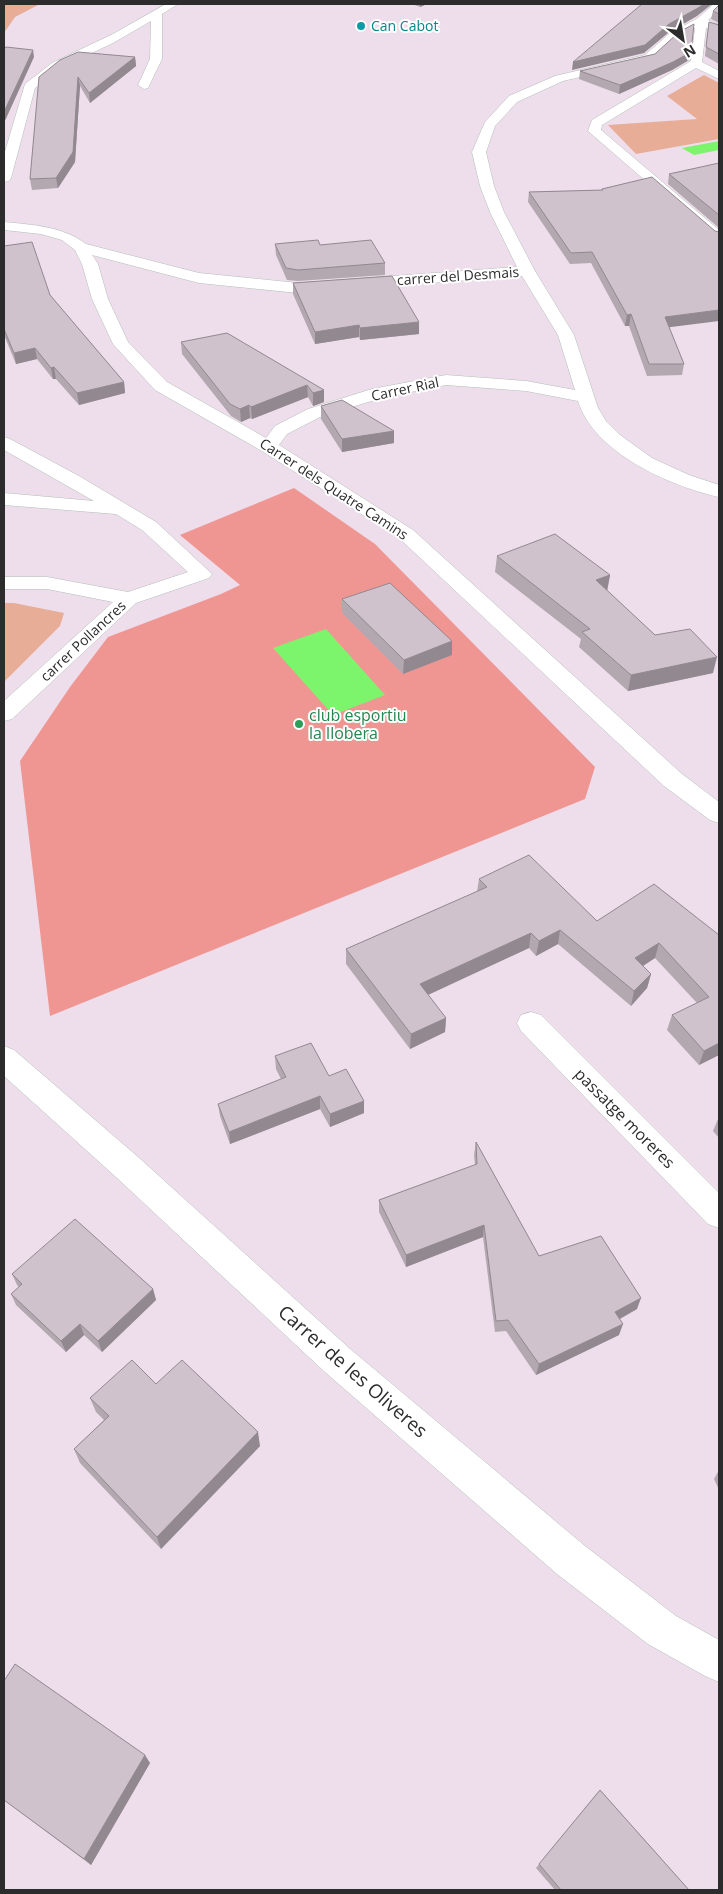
<svg xmlns="http://www.w3.org/2000/svg" width="723" height="1894" viewBox="0 0 723 1894" font-family="'Open Sans',sans-serif">
<style>
.green{fill:#e7ad97}
.pitch{fill:#ef9693}
.water{fill:#7cf56c}
.lines{fill:none;stroke-linecap:round;stroke-linejoin:round}
.street-casing{stroke:#b1c0b7;stroke-width:1}
.street{fill:#fff;fill-rule:evenodd}
.wall{fill:#b3a7b0}
.shaded-wall{fill:#928890}
.building{fill:#d0c2cd;stroke:#928890}
.culture-dot{fill:#0f9aa8;stroke:#fff;stroke-width:2}
.leisure-dot{fill:#2e9e5b;stroke:#fff;stroke-width:2}
.labels{text-anchor:middle;stroke-width:4;stroke-linejoin:round;paint-order:stroke}
.far-culture-label{font-size:14px;fill:#0d838f;stroke:#fff;text-anchor:start}
.far-street-label{font-size:14px;fill:#2c2c2c;stroke:#fff}
.leisure-label{font-size:16px;fill:#27864d;stroke:#fff;text-anchor:start}
.street-label{font-size:16px;fill:#2c2c2c;stroke:#fff}
.near-street-label{font-size:19px;fill:#2c2c2c;stroke:#fff}
</style>
<rect width="100%" height="100%" fill="#eeddeb"/>
<path class="green" d="M4,4h36l-25,13 -11,16z
M704,75l15,8v56l-83,15 -28,-29 89,-6 -30,-23z
M4,603h10l50,10 -4,13 -56,56z"/>
<path class="pitch" d="M294,488l81,56 220,223 -10,32 -535,217 -30,-255 50,-74 38,-50 113,-43 19,-9 -60,-50z"/>
<path class="water" d="M719,141v9l-25,5 -12,-7z
M326,629l59,66 -52,20 -60,-67z"/>
<g class="lines">
<defs>
<path id="street" d="M166,4h12l-16,10v45l-14,29 -4,1 -6,-4 12,-26 1,-38 -38,22 -53,25 -25,20 -24,90 -2,3 -5,1v-27l21,-71 27,-21 61,-29z
M714,4h5v6l-11,10 11,5v6l-13,-3 -4,34 17,9v8l-23,-11 -94,57 -1,5 118,100v11l-5,-1 -126,-109 4,-11 99,-59 4,-33 -18,10 -24,22 -90,21 -46,21 -22,24 -9,26 8,34 10,26 31,59 39,64 24,73 8,13 14,14 32,23 37,17 30,10v12c-49,-11 -125,-44 -141,-96l-52,-10 -80,-6 -65,13 -61,19 -33,17 -8,11 134,85 269,244 37,28v21l-9,-3 -46,-34 -265,-248 -137,-87 -107,-61 -42,-46 -21,-45 -10,-35 -7,-14 -13,-10 -21,-6 -37,-4v-8c29,3 58,4 82,22l113,29 99,10 219,-16 -27,-55 -10,-26 -8,-34 13,-30 24,-26 46,-20 90,-21 24,-21 29,-16zM92,255l107,28 99,10 224,-17 36,59 17,55 -49,-9 -80,-6 -74,14 -64,20 -33,17 -9,12 -99,-56 -39,-40 -20,-43 -10,-35z
M4,437l6,2 69,37 77,46 56,52 -3,4 -73,25 -124,116 -8,2v-20l109,-99 -66,-13h-43v-12h43l81,15 60,-20 -46,-42 -26,-16 -112,-9v-12l90,8 -90,-51z
M531,1012l10,3 178,178v35l-11,-4 -187,-193 -4,-8 4,-8z
M4,1046l10,4 124,107 211,191 236,198 91,70 43,24v42l-14,-6 -57,-32 -91,-70 -232,-202 -209,-195 -112,-101z"/>
</defs>
<use href="#street" class="street-casing"/>
<use href="#street" class="street"/>
</g>
<path class="wall" d="M412,4h15l-7,3z
M719,5v18l-8,-4 2,-8z
M709,22l10,3v39l-14,-8z
M691,52l-2,8 -17,10 -53,24 -40,-15 1,-8z
M135,57l1,9 -46,37 -10,-17 -5,76 -17,26 -26,2 -2,-11 9,-102z
M719,163v65l-51,-44 1,-10z
M652,177l17,150 15,37 -2,11 -35,1 -18,-50h-4l-34,-63 -21,1 -42,-62 1,-10 72,-2 1,-1z
M275,244l110,19v12l-87,6 -11,-1 -11,-25z
M4,246l46,49 74,87 1,11 -46,12 -23,-26h-3l-16,-20 -21,5 -12,-29z
M293,283l126,51 -59,6 -1,-3 -44,7 -22,-50z
M181,342l143,48v12l-11,4 -5,-9 -56,22 -2,-1 -9,4 -10,-6 -49,-62z
M321,406l73,37 -52,9 -21,-33z
M497,556l113,19 -3,16 48,44 58,38 -85,18 -49,-44 2,-8 -86,-67z
M342,599l110,56 -49,19 -61,-61z
M479,879l118,42 122,14v120l-20,10 -32,-35 5,-15 25,-12 -42,-45 -12,8 8,8 -4,14 -16,18 -73,-62 -22,12 -7,-8 -101,47 18,23 -1,14 -35,17 -64,-85v-15l131,-57z
M275,1056l54,20 35,37 -34,14 -10,-18 -90,35 -10,-28 -2,-12 63,-25 -5,-10z
M719,1118v20l-6,-7 5,-12z
M476,1142l63,114 98,53 -17,10 -1,16 -83,40 -30,-44 -11,1 -12,-95 -77,30 -27,-55v-12l96,-35 -1,-10z
M12,1274l141,15 3,11 -54,52 -18,-17 -18,17 -50,-47 -5,-11 8,-7 -2,-2z
M156,1384l104,62 -99,103 -81,-86 -6,-14 30,-29 -8,-8 -6,-14z
M719,1470v20l-5,-11z
M4,1681l146,82 -59,102 -87,-65z
M600,1790l89,100h-134l-19,-22z"/>
<path class="shaded-wall" d="M420,4h7l-7,3z
M704,4h8l-15,12 -29,17 -24,20 -72,17 1,-8 96,-38z
M33,50l1,7 -30,66v-11z
M691,52l-2,8 -17,10 -53,24 1,-9z
M135,57l1,9 -46,37 -1,-10z
M78,77l2,9 -5,76 -17,26 -2,-10z
M719,310v11l-56,7 2,-11z
M631,314l-2,12h-4l2,-11z
M419,322v12l-59,6v-12z
M359,325v12l-44,7v-12z
M35,348l2,11 -21,5 -2,-11z
M54,367l2,12h-3l-2,-11z
M124,382l1,11 -46,12 -2,-12z
M307,385l1,12 -56,22 -1,-12z
M324,390v12l-11,4v-13z
M249,405l1,13 -9,4 -1,-13z
M394,431v12l-52,9v-13z
M610,575l-3,16 -11,-11z
M452,641v14l-49,19 1,-14z
M717,657l-4,16 -85,18 3,-16z
M560,930l-2,14 -22,12 3,-15z
M531,933l-2,15 -110,51 1,-15z
M659,943l-4,15 -23,15 3,-15z
M651,974l-4,14 -16,18 3,-15z
M446,1018l-1,14 -35,17 1,-15z
M719,1043v12l-20,10 5,-14z
M320,1096v13l-90,35 -1,-12z
M364,1101v12l-34,14v-13z
M484,1225l-1,12 -77,30v-12z
M153,1289l3,11 -54,52 -4,-11z
M641,1298l-4,11 -25,14 3,-11z
M80,1324l4,11 -18,17 -5,-11z
M623,1324l-4,11 -83,40 3,-11z
M258,1432l2,14 -99,103 -4,-12z
M145,1755l5,8 -59,102 -7,-6z"/>
<path class="building" d="M642,4h62l-6,4 -29,16 -24,21 -72,17z
M719,5v9l-6,-3z
M709,22l10,3v29l-13,-7z
M694,24l-3,28 -18,10 -53,23 -40,-14 75,-17 24,-22z
M6,47l27,3 -29,62v-63z
M78,52l57,5 -46,36 -11,-16 -5,75 -17,26 -26,1 9,-102 21,-17z
M719,163v52l-50,-41z
M652,177l63,54 4,1v78l-54,7 19,47h-35l-18,-50 -4,1 -35,-63 -21,1 -42,-61 74,-2 -1,-1z
M318,240l2,5 51,-5 14,23 -87,7 -12,-2 -11,-24z
M32,242l18,53 74,87 -47,11 -23,-26 -3,1 -16,-20 -21,5 -10,-24v-83z
M392,276l27,46 -59,6 -1,-3 -44,7 -22,-49z
M227,333l97,57 -11,3 -6,-8 -56,22 -2,-2 -9,4 -10,-5 -49,-62z
M342,400l52,31 -52,8 -21,-33z
M555,534l55,41 -14,5 59,55 35,-6 27,28 -86,18 -49,-43 8,-3 -93,-73z
M390,583l62,58 -48,19 -62,-61z
M529,855l68,66 57,-37 65,51v108l-15,8 -32,-36 37,-18 -50,-54 -24,15 16,16 -17,17 -74,-61 -21,11 -8,-8 -111,51 26,34 -35,16 -65,-85 141,-62 -8,-8z
M311,1043l18,33 17,-7 18,32 -34,13 -10,-18 -91,36 -11,-28 68,-27 -11,-21z
M476,1142l63,114 62,-20 40,62 -26,14 8,12 -84,40 -31,-44 -12,1 -12,-96 -78,30 -27,-55 98,-36z
M75,1219l78,70 -55,52 -18,-17 -19,17 -50,-47 11,-10 -10,-10z
M132,1360l24,24 26,-24 76,72 -101,105 -83,-88 35,-33 -19,-18z
M15,1664l130,91 -61,104 -80,-59v-119z
M600,1790l89,100h-128l-22,-26z"/>
<circle class="culture-dot" cx="361" cy="26" r="5"/>
<circle class="leisure-dot" cx="299" cy="724" r="5"/>
<g class="labels">
<g class="far-culture-label">
<text x="371" y="31">Can Cabot</text>
</g>
<g class="far-street-label">
<text transform="translate(458 276) rotate(-4)" y="5">carrer del Desmais</text>
<text transform="translate(405 389) rotate(-12)" y="5">Carrer Rial</text>
<text transform="translate(334 489) rotate(33)" y="5">Carrer dels Quatre Camins</text>
<text transform="translate(83 641) rotate(-43)" y="5">carrer Pollancres</text>
</g>
<g class="leisure-label">
<text x="309" y="721">club esportiu<tspan x="309" dy="18">la llobera</tspan></text>
</g>
<g class="street-label">
<text transform="translate(625 1118) rotate(45)" y="6">passatge moreres</text>
</g>
<g class="near-street-label">
<text transform="translate(353 1371) rotate(41)" y="7">Carrer de les Oliveres</text>
</g>
</g>
<rect width="723" height="1894" fill="none" stroke="#2c2c2c" stroke-width="10"/>
<g transform="translate(683 40) rotate(149)" stroke="#ffffff" stroke-width="4" paint-order="stroke">
<path d="M0-4L9 19L0 12L-9 19Z" fill="#2c2c2c"/>
<text y="-8" font-size="14" font-weight="bold" text-anchor="middle" fill="#2c2c2c">N</text>
</g>
</svg>
